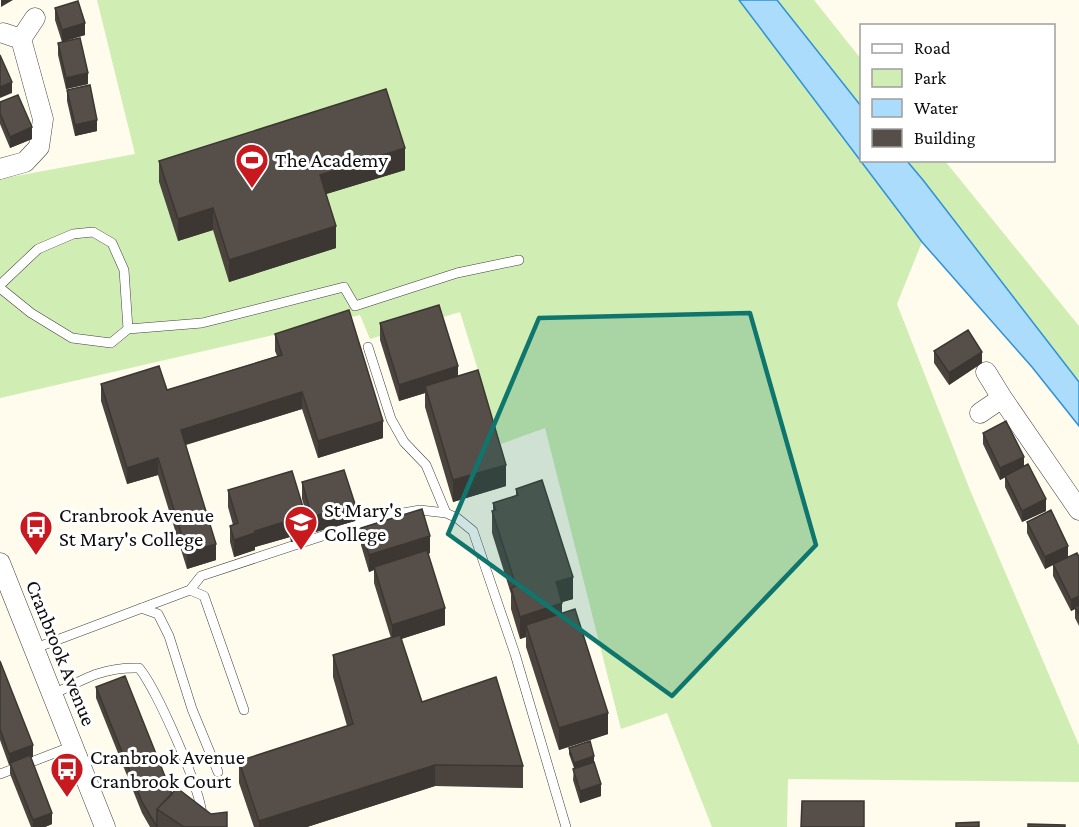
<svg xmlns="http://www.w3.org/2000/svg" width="1079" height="827" viewBox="0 0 1079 827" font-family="'Crimson Pro',serif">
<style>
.green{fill:#d0edb3}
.water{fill:#acdcfb;stroke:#2d91d8;stroke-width:1.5}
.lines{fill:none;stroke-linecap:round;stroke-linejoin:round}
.lane-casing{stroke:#404040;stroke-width:10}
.street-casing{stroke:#404040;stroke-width:21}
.lane{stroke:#fff;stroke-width:9}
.street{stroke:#fff;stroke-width:20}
.wall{fill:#4a433e}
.shaded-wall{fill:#3c3732}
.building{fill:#564e48;stroke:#3c3732;stroke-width:1.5}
.marked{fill:#0f766e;fill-opacity:0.2;stroke:#0f766e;stroke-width:4.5;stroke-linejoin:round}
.labels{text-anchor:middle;stroke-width:6;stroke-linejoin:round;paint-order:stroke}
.poi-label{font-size:21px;fill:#0d0d0d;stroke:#fff;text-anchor:start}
.street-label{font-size:21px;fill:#0d0d0d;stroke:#fff}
</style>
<rect width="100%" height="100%" fill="#fffced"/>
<path class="green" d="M97,0h642l183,242 -25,62 73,186 109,255v37l-291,-3 -1,48h-75l-45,-114 -46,16 -76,-301 -44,16 -41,-132 -90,27 -10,-24 -360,83v-219l135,-25z
M777,0h37l47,59v47z
M907,161h38l134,165v56z"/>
<path class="water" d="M739,0h38l84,106 1,54 45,1 16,19 156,202v44l-47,-59 -110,-125z"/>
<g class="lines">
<defs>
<path id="lane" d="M0,285l38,-36 35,-15 20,-2 19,11 12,27 4,59 -17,14 -39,-5 -41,-25 -31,-25
M128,329l74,-6 142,-36 11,19 102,-33 62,-13
M368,347l23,72 13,23 22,23 20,48 11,5 16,13 42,123 51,173
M190,590l14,6 40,114
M141,608l17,6 11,22 23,73 26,63
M33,649l157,-59 11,-14 179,-59 40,-7 26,3
M52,695c32,-16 50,-28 87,-27 17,20 63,123 63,149
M0,774l73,-28"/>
<path id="street" d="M3,33l18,6 14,-21
M0,169l25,-7 14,-15 4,-28 -22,-80
M986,372l16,26 77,112
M980,413l22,-15
M0,563l105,264"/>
</defs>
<use href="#lane" class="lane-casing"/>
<use href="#street" class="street-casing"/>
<use href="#lane" class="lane"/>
<use href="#street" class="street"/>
</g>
<path class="wall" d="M55,8l30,27 -23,7 -7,-22z
M58,43l30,41 -22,5 -8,-34z
M67,90l30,41 -22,5 -8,-35z
M0,102l32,37 -22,9 -10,-24z
M159,161l246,9 -79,24 10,54 -107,34 -16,-52 -35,11 -19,-59z
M380,323l78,53 48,110 -53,16 -28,-95v-14l-26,8 -19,-61z
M275,334l108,104 -65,20 -16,-49 -116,36 30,115 -29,9 -29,-94 -31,9 -26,-83v-17l66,6 110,-34 -2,-5z
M934,351l48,12 -33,22 -15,-22z
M983,433l41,33 22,45 -24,11 -17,-35v-10l-5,3 -17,-36z
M292,471l15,66 -16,5 -1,-5 -35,10v3l-21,7 -4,-15v-16l3,-1 -5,-18v-17z
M302,482l53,39 -43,12 -10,-34z
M516,489l57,110 -11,3v11l46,121 -49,16 -33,-103v-10l-6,2 -9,-30v-15l-19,-61v-22h1v-8l23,-7z
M1027,522l41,35h11v69l-4,-8v-9l-4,2 -18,-35v-11l-8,4 -18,-36z
M361,528l69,25 -2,1 17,71 -44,14 21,63 101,64v22l-88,-2 -128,41h-53l-15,-44v-22l108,-35 -14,-49v-22l58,-17 -17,-55v-13l-5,2 -8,-27z
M0,661l33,96h-2l21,67 -7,3h-14l-21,-53v-9h-1l-9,-25z
M96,687l76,107 55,33h-77l-8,-14 -46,-115z
M569,748l25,14 7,34 -21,7 -7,-23 1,-12 -5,-14z"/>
<path class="shaded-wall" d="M1,0h12l-12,7z
M85,23v12l-23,7v-12z
M88,73v11l-22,5v-11z
M12,82v11l-12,5v-11z
M97,120v11l-22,5v-11z
M32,127v12l-22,9v-11z
M405,148v22l-85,26v-21z
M213,208v22l-35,11v-22z
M336,226v22l-107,34v-22z
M982,352v11l-33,22v-12z
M458,366v17l-33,3v7l-26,8v-16z
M302,392v17l-121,37v-16z
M383,421v17l-65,20v-17z
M1024,457v11l-24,12v-12z
M158,458v17l-31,9v-16z
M506,465v21l-53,16v-22z
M1046,499v12l-24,11v-11z
M355,504v17l-43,12v-16z
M290,520v17l-35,10v3l-21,7v-17l21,-9z
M307,520v17l-16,5v-17z
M430,536v17l-55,17 -1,-3v3l-5,2v-17z
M216,544v16l-29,9v-17z
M1068,546v11l-23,12v-12z
M573,577v22l-17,5v-22z
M1079,596v11l-8,4v-11z
M562,603v22h-36v12l-6,2v-22z
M445,608v17l-53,17v-17z
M608,713v21l-49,16v-22z
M33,745v12l-22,8 -1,-2 -1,2v-11z
M594,756v6l-20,7v-6z
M435,765v21l-128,41h-48v-6z
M601,784v12l-21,7v-12z
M52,813v11l-7,3h-12v-7z"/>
<path class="building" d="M78,1l7,22 -23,7 -7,-22z
M80,38l8,35 -22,5 -8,-35z
M0,55l12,27 -12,5z
M90,85l7,35 -22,5 -8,-35z
M386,89l19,59 -85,27 16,51 -107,34 -16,-52 -35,11 -19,-58z
M18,95l14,32 -22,10 -10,-24v-11z
M439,305l19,61 -59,19 -19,-62z
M349,310l34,111 -65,20 -16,-49 -121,38 35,114 -29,8 -29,-94 -31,10 -26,-84 58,-18 8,24 115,-35 -7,-21z
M968,330l14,22 -33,21 -15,-22z
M478,370l28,95 -53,15 -28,-94z
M1006,421l18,36 -24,11 -17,-35z
M1028,464l18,35 -24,12 -17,-35z
M344,470l11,34 -43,13 -10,-35z
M292,471l15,49 -16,5 -1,-5 -35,11v2l-21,7 -4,-14 8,-3 -10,-33z
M542,480l31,97 -17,5 6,21 -42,14 -9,-29 5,-2 -24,-75 4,-1 -3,-7 25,-8 -2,-6z
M422,509l8,27 -61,19 -8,-27z
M1051,510l17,36 -23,11 -18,-35z
M427,550l18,58 -53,17 -18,-58z
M1077,553l2,4v39l-8,4 -18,-36z
M1079,605v10l-4,-8z
M575,609l33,104 -49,15 -33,-103z
M400,635l22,67 74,-25 27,89 -88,-1 -176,56 -20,-60 114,-37 -20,-69z
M0,661l33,84 -24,9 -9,-25z
M125,676l47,118 -15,15v18l-15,-25 -46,-115z
M590,741l4,15 -20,7 -5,-15z
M30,755l22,58 -19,7 -23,-57z
M594,762l7,22 -21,7 -7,-22z
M177,788l34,26 16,-2v15h-43l-27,-18z
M802,801h62v26h-63z
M979,822v5h-23v-4z
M1028,824l37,1v2h-37z"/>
<path class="marked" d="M750,313l66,232 -144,151 -224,-162 91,-216z"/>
<defs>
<symbol id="stadium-pin" viewBox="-11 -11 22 30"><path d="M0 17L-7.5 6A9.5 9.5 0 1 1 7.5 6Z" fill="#c8191f" stroke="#fff"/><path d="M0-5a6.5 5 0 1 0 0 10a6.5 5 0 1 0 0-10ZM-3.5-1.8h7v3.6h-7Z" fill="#fff"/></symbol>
<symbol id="school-pin" viewBox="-11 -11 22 30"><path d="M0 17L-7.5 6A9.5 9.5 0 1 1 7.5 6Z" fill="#c8191f" stroke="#fff"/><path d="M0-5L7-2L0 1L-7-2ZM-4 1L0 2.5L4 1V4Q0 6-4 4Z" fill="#fff"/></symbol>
<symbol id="bus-pin" viewBox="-11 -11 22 30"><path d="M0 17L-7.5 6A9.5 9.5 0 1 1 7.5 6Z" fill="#c8191f" stroke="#fff"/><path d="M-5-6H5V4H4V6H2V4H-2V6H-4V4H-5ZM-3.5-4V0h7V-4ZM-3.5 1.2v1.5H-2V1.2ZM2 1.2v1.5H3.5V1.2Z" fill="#fff"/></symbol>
</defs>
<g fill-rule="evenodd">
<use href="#stadium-pin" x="233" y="141" width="38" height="52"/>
<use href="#school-pin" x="282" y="503" width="38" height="52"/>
<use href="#bus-pin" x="17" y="508" width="38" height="52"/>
<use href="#bus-pin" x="48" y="750" width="38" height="52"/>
</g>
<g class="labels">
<g class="poi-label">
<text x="275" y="167">The Academy</text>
<text x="324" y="517">St Mary's<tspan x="324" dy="24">College</tspan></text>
<text x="59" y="522">Cranbrook Avenue<tspan x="59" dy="24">St Mary's College</tspan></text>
<text x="90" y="764">Cranbrook Avenue<tspan x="90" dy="24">Cranbrook Court</tspan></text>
</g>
<g class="street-label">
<text transform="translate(61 653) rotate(68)" y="7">Cranbrook Avenue</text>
</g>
</g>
<rect x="860" y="24" width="195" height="138" fill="#ffffff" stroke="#9e9e9e" stroke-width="1.5"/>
<rect x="872" y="44" width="30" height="9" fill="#ffffff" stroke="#9e9e9e" stroke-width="1.5"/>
<text x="914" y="54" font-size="18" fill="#0d0d0d">Road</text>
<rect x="872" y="69" width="30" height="18" fill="#d0edb3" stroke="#9e9e9e" stroke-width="1.5"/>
<text x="914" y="84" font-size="18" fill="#0d0d0d">Park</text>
<rect x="872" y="99" width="30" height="18" fill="#acdcfb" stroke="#9e9e9e" stroke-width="1.5"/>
<text x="914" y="114" font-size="18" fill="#0d0d0d">Water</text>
<rect x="872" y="129" width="30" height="18" fill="#564e48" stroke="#9e9e9e" stroke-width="1.5"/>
<text x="914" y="144" font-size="18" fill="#0d0d0d">Building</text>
</svg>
